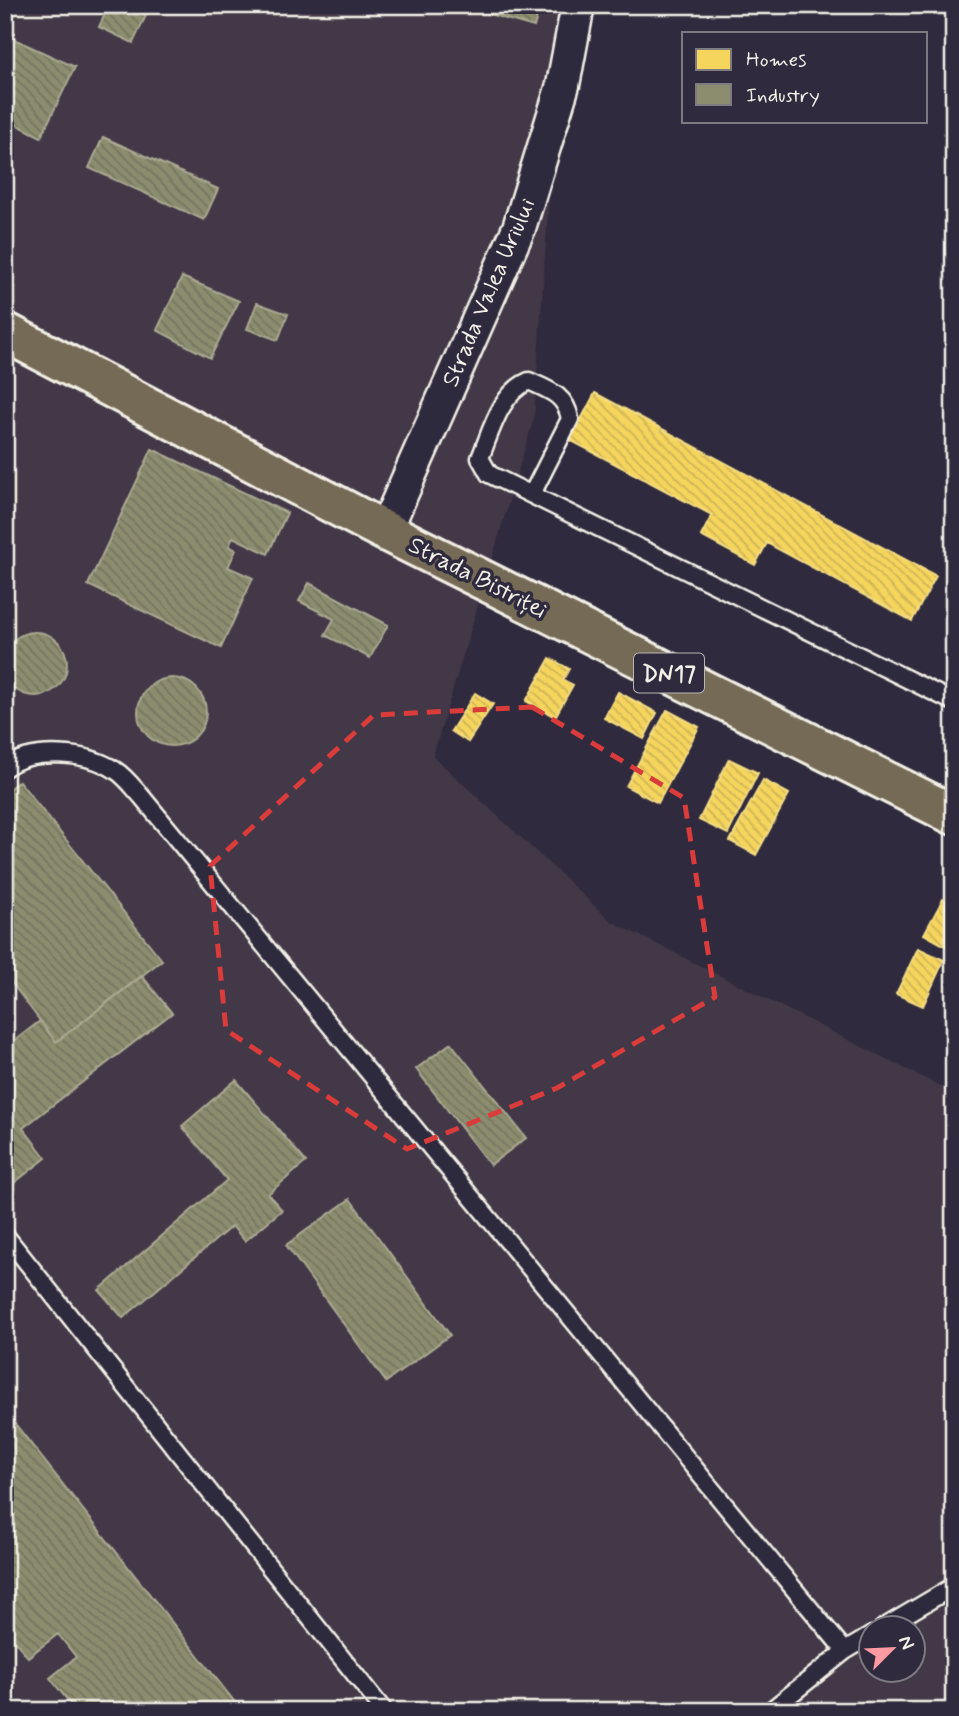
<svg xmlns="http://www.w3.org/2000/svg" width="959" height="1716" viewBox="0 0 959 1716" font-family="Mynerve,sans-serif">
<style>
.built{fill:#423946;fill-rule:evenodd}
.homes{fill:url(#homes-back-hatch);stroke:#f5dd86;stroke-width:2}
.industry{fill:url(#industry-back-hatch);stroke:#abaa93;stroke-width:2}
.lines{fill:none;stroke-linecap:round;stroke-linejoin:round}
.lane-casing{stroke:#f4f1e8;stroke-width:21}
.street-casing{stroke:#f4f1e8;stroke-width:37}
.highway-casing{stroke:#f4f1e8;stroke-width:44}
.lane{stroke:#2f2a3d;stroke-width:16}
.street{stroke:#2f2a3d;stroke-width:32}
.highway{stroke:#756a55;stroke-width:38}
.marked{fill:none;stroke:#d93c3b;stroke-width:5;stroke-dasharray:14 9;stroke-linejoin:round}
.labels{text-anchor:middle;stroke-width:7;stroke-linejoin:round;paint-order:stroke}
.shield{fill:#2f2a3d;stroke:#b9b5b5;stroke-width:2}
.shield-label{font-size:23px;font-weight:bold;fill:#f4f1e8}
.street-label{font-size:24px;fill:#f4f1e8;stroke:#2f2a3d}
</style>
<defs>
<pattern id="homes-back-hatch" width="6" height="6" patternUnits="userSpaceOnUse" patternTransform="scale(1.75)"><rect width="6" height="6" fill="#f6d55c"/><path d="M-1 5l2 2M0 0l6 6M5-1l2 2" fill="none" stroke="#cbb256"/></pattern>
<pattern id="industry-back-hatch" width="6" height="6" patternUnits="userSpaceOnUse" patternTransform="scale(1.75)"><rect width="6" height="6" fill="#8c8c6e"/><path d="M-1 5l2 2M0 0l6 6M5-1l2 2" fill="none" stroke="#757460"/></pattern>
</defs>
<rect width="100%" height="100%" fill="#2f2a3d"/>
<filter id="ink" filterUnits="userSpaceOnUse"><feTurbulence type="fractalNoise" baseFrequency=".0143" numOctaves="2"/><feDisplacementMap in="SourceGraphic" scale="14" xChannelSelector="R" yChannelSelector="G"/><feConvolveMatrix kernelMatrix="1 2 1 2 8 2 1 2 1" color-interpolation-filters="sRGB"/></filter>
<g filter="url(#ink)">
<path class="built" d="M5,5h557l-28,413 -101,338 178,165 343,172v618h-949zM872,1628h42v42h-42z"/>
<path class="homes" d="M595,393l341,183 -24,45 -145,-78 -12,22 -54,-29 11,-21 -142,-75z
M550,658l19,11 -6,11 10,5 -18,32 -29,-16z
M618,692l39,21 -13,26 -40,-21z
M475,693l18,11 -25,38 -17,-11z
M667,710l32,17 -41,76 -32,-17z
M729,759l29,14 -30,61 -29,-14z
M763,780l26,14 -33,61 -26,-14z
M954,897v43l-5,8 -25,-14 19,-35 8,4z
M918,948l26,12 -21,46 -27,-12z"/>
<path class="industry" d="M109,5h42l-18,38 -34,-16z
M481,5h59l-6,22 -55,-16z
M5,35l70,32 -34,70 -36,-18z
M103,137l115,52 -14,31 -115,-52z
M182,277l57,24 -29,57 -53,-28z
M257,303l31,11 -10,26 -31,-11z
M152,449l135,64 -19,41 -35,-17 -4,9 7,4 -8,17 25,11 -32,70 -133,-63z
M309,583l79,42 -18,33 -45,-23 9,-16 -35,-18z
M3 664a32 32 0 1 1 64 0a32 32 0 1 1-64 0Z
M138 712a34 34 0 1 1 68 0a34 34 0 1 1-68 0Z
M19,781l143,179 -106,82 -51,-68v-182z
M142,976l30,37 -149,115 23,30 -36,28 -5,-6v-132l35,-27 16,21z
M451,1043l75,95 -36,27 -74,-96z
M236,1080l70,82 -38,32 14,16 -37,31 -13,-15 -109,92 -24,-28 128,-110 -45,-54z
M350,1199l100,136 -64,47 -100,-137z
M5,1411l236,299 -1,1h-164l-26,-33 26,-21 -18,-23 -30,23 -23,-28z"/>
<g class="lines">
<defs>
<path id="lane" d="M532,494l38,-75c-4,-24 -21,-29 -41,-38 -29,12 -38,51 -49,77l9,16 465,228
M5,768c27,-21 82,-16 110,2 10,6 19,18 27,27l703,854
M5,1235l379,476
M883,1628l71,-42
M770,1711l75,-60 27,-16"/>
<path id="street" d="M385,531l134,-303 44,-143 15,-80"/>
<path id="highway" d="M5,332l380,199 569,284"/>
</defs>
<use href="#lane" class="lane-casing"/>
<use href="#street" class="street-casing"/>
<use href="#highway" class="highway-casing"/>
<use href="#lane" class="lane"/>
<use href="#street" class="street"/>
<use href="#highway" class="highway"/>
</g>
</g>
<path class="marked" d="M532,707l152,91 31,199 -158,91 -150,61 -181,-119 -16,-164 164,-151z"/>
<g class="labels">
<rect class="shield" x="634" y="653.5" width="70" height="39" rx="5"/>
<g class="shield-label">
<text x="669" y="681">DN17</text>
</g>
<g class="street-label">
<text transform="translate(488 292) rotate(-67)" y="8">Strada Valea Uriului</text>
<text transform="translate(478 577) rotate(27)" y="8">Strada Bistriței</text>
</g>
</g>
<rect width="959" height="1716" fill="none" stroke="#2f2a3d" stroke-width="28"/>
<rect x="14" y="14" width="931" height="1688" fill="none" stroke="#f4f1e8" stroke-width="2.5" filter="url(#ink)"/>
<rect x="682" y="32" width="245" height="91" fill="#2f2a3d" stroke="#7e7a81" stroke-width="2"/>
<rect x="696" y="49" width="35" height="21" fill="#f6d55c" stroke="#7e7a81" stroke-width="2"/>
<text x="746" y="66" font-size="21" fill="#f4f1e8">Homes</text>
<rect x="696" y="84" width="35" height="21" fill="#8c8c6e" stroke="#7e7a81" stroke-width="2"/>
<text x="746" y="102" font-size="21" fill="#f4f1e8">Industry</text>
<g transform="translate(892 1649) rotate(66)"><circle r="33" fill="#2f2a3d" stroke="#7e7a81" stroke-width="2"/>
<path d="M0-5L12 26L0 18L-12 26Z" fill="#ff9aa2"/>
<text y="-10" font-size="19" font-weight="bold" text-anchor="middle" fill="#f4f1e8">N</text>
</g>
</svg>
